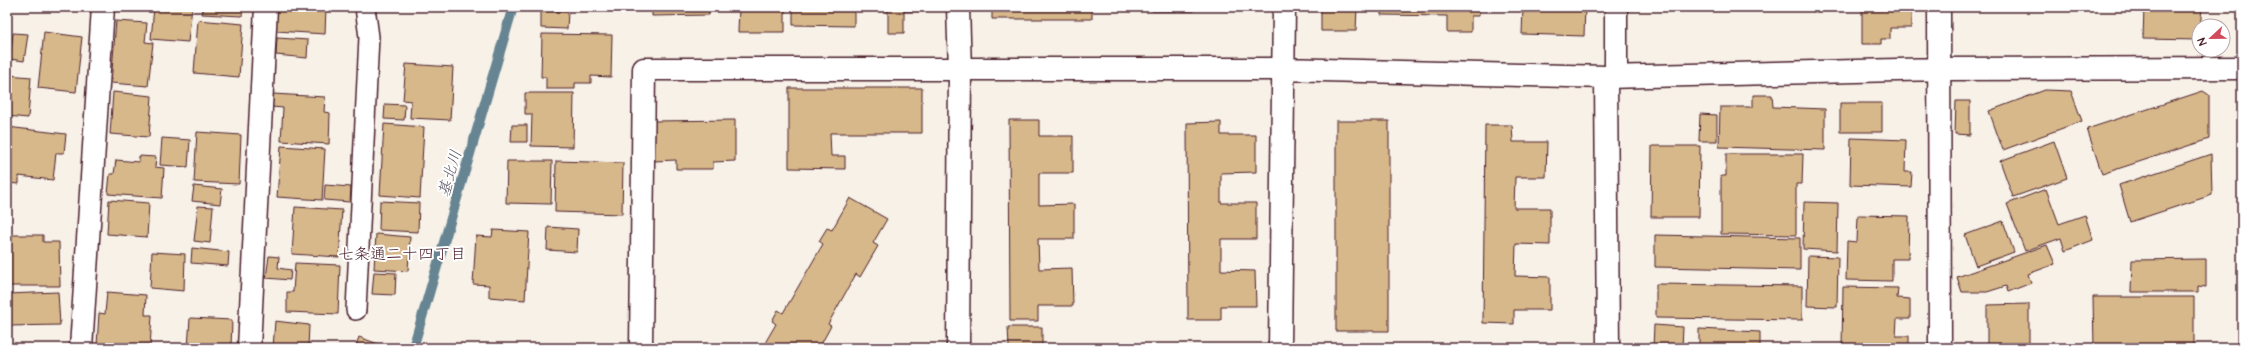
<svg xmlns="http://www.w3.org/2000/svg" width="2249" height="355" viewBox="0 0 2249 355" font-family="'Architects Daughter','Klee One',sans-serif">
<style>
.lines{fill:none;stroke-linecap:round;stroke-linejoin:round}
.stream{stroke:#668492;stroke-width:10}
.building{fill:#d7b88a;stroke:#4a1f2b}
.lane-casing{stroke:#4a1f2b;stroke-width:22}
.street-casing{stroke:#4a1f2b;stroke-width:25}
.lane{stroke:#fff;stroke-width:19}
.street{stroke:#fff;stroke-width:22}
.labels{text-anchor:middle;stroke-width:4;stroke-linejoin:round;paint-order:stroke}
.water-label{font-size:16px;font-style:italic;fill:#5a5a67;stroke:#fff}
.neighbourhood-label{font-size:16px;fill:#4a1f2b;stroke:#fff}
</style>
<rect width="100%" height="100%" fill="#f7f1e8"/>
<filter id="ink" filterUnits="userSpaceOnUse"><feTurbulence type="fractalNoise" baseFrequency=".025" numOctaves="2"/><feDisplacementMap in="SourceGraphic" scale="8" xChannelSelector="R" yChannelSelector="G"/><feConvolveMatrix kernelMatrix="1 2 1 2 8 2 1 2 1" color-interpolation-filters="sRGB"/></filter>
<g filter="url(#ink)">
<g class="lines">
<path class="stream" d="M413,348l100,-341"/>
</g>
<path class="building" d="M154,7h38l-4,35 -37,-3z
M203,7h40l-1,9 -40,-2z
M277,7h49l-1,27 -49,-3z
M652,7h57v8l-57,1z
M739,7h46v25h-47z
M793,7h61v19l-61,-1z
M869,7h55v4h-20v22h-16v-22l-19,-1z
M992,7h100v12h-100z
M1152,7h42v4h-42z
M1321,7h36l-1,24h-35z
M1381,7h98v9h-8v16h-24v-16l-66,-1z
M1523,7h62l-1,29 -62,-2z
M1862,7h49v21h-21v11h-9v5h-19z
M2144,7h58l-3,33 -56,-1z
M541,11l27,1 -1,17 -26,-1z
M198,20l45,4 -4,53 -45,-4z
M116,21l31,2 -2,19 8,1 -5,43 -37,-3z
M44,32l38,5 -6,55 -38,-4z
M13,33l15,1 -4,27 -14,-2z
M542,34l70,1 -1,42 -20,-1v7h-16v6h-29v-12h-5z
M277,38l31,2 -1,18 -31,-3z
M7,63h2l-1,12 23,2 -3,41 -21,-2z
M406,64l47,3 -3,53 -40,-2 1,-17 -8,-1z
M789,88h133v45h-92l1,23h14v13l-56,-1z
M2045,90l26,1 11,30 -79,29 -14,-39z
M2203,91l6,4v44l-107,35 -15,-45z
M113,92l39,4 -3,41 -39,-3z
M525,93h49l-1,54 -42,-1 1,-32h-7z
M273,94l52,3 -1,15 6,1 -1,31 -48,-3 2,-33 -11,-1z
M1753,95h19l1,12 52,2v41l-106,-3 1,-40h33z
M1956,101h14v34l-15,-1z
M1840,103h42v29h-42z
M385,104l20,1 -1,15 -20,-1z
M1700,114l17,1v26h-18z
M735,120v41l-22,1v7h-37v-9l-22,1 -1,-40z
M1009,120h30v16h34v37h-34v32l35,-1v35h-36l1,30 33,-1 1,38h-35v15h-28z
M1336,121h53v210h-53z
M1221,122v13h35v37l-35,1v30h35v36h-35v31l34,1 1,35h-35v14h-33l-1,-197z
M384,124l40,3 -4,71 -40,-3z
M512,125h15v17h-16z
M1485,125h27l1,17h34l-1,35h-31l-1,31h36v37l-34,-1 -1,32 35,1v33h-36v14l-31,-1z
M7,127l59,7 -2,19h-8l-3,27 -34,-4v8l-12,-1z
M197,132l44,3 -2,49 -45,-2z
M162,138l28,2 -2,27 -28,-2z
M1851,138l55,2 -1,32h7l-1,15 -61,-2z
M2054,141l13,37 -54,19 -13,-36z
M281,146l44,3 -3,51 -45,-3z
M1652,146h48l-1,71h-48z
M1726,154h77l-1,30h-6v51l-75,-1v-58h5z
M2211,154l1,41 -82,27 -11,-37z
M139,156l17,1 -1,10 9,1 -2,30 -54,-4 2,-20h4l2,-14 23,2z
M507,161h45l-1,43 -45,-1z
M556,161l67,2 -1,51 -67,-2z
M325,185l26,2 -1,15 -26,-2z
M194,186l28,3 -2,15 -28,-3z
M2046,189l13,35 26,-9 8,25 -28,11 -4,-13 -36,13 -18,-47z
M850,198l37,21 -14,24 5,3 -18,31 -4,-3 -28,50 3,2 -12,22h-57l14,-24 -4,-3 6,-11 5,3 40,-69 -4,-3 8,-13 5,2z
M109,200l40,3 -2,34 -40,-3z
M380,201l39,2 -1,29 -39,-2z
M1804,202l34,1 -1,48 -34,-2z
M198,206l15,1 -3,36 -16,-2z
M295,207l47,3 -3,47 -47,-3z
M1858,215l51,1 -1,43h-16v22l-46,-1 1,-39 10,1z
M2003,221l11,31 -38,14 -11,-31z
M548,227l30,2 -1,23 -30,-2z
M493,230l36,2 -4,68 -36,-3v-12l-16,-1 3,-48 16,1z
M376,234l34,3 -2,34 -34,-2z
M7,235h36v7h16l1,44h-53z
M1655,235l145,3v32l-145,-3z
M2047,245l8,19 -27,10 3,9 -23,9 -2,-6 -19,6h-25l-5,-15z
M192,248l37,4 -1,14 -37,-3z
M152,252l33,2 -1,37 -34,-3z
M269,256l10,1 -1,11 13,2 -1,10 -24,-2z
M1808,256l30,1 -1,50 -30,-1z
M2206,259v28l-8,-1v6h-67l1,-32z
M295,263l45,2 -2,49 -51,-2v-20h6z
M374,272l22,1 -1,22 -23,-1z
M1656,284l146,2v34l-146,-2z
M1843,287l55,1 -1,10 13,1v20h-13l-1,17h13v12h-67z
M58,292l2,33 -53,1v-32z
M107,292l39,3 -1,20h7l-2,33 -53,-3 2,-32 6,1z
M2093,297h101v50l-100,1z
M2029,304v44h-42v-43z
M190,318l42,2 -1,28h-43z
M275,321l34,4 -1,23h-35z
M1654,325l29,2 -1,21h-29z
M1008,327h34v21h-33z
M1699,329l61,3v16h-61z
M359,337l30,11h-34z"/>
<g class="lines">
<defs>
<path id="lane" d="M356,310l13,-273 -4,-30"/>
<path id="street" d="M1939,7l1,341
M1616,76v-69
M1606,77l2,271
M81,348l22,-341
M249,348l17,-341
M641,348l3,-279h639l323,8 333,-8 303,-1
M958,348l2,-278 -2,-63
M1280,348l4,-341"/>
</defs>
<use href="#lane" class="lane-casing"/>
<use href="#street" class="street-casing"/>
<use href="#lane" class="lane"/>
<use href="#street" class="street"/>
</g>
</g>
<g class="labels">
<g class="water-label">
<text transform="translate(449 173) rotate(-74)" y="6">基北川</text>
</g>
<g class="neighbourhood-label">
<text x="402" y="259">七条通二十四丁目</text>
</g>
</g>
<rect width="2249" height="355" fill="none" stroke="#fff" stroke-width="24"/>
<rect x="12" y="12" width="2225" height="331" fill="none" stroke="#4a1f2b" stroke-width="1.5" filter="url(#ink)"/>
<g transform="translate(2211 38) rotate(248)"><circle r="19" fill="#ffffff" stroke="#b7a5aa"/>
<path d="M0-3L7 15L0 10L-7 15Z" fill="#d1495b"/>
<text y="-6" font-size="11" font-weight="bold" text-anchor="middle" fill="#4a1f2b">N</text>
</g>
</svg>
